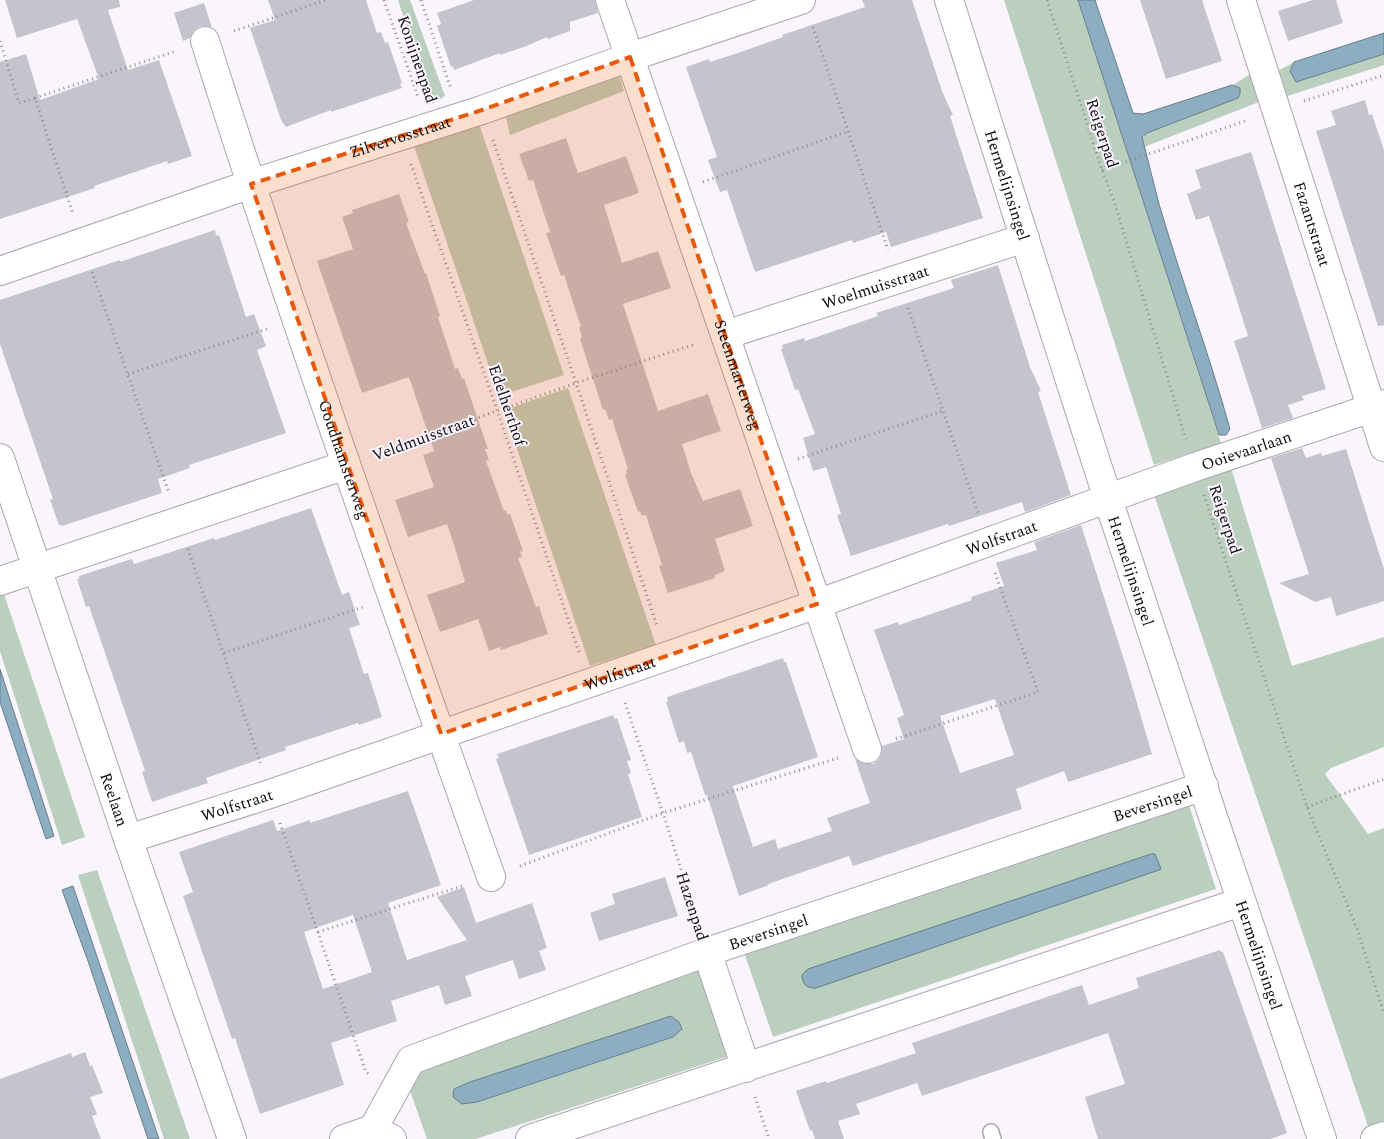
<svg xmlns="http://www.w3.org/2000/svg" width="1384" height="1139" font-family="Spectral,serif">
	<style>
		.green { fill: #bbcfbf; fill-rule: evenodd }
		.water { fill: #8daec0; stroke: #677d8b }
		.building { fill: #c4c4ce; fill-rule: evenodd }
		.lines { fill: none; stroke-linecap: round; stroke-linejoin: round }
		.lane-casing { stroke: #aba4ad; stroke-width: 18 }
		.street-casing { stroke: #aba4ad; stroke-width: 30 }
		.path { stroke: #8f8b91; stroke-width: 3; stroke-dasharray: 1 4; stroke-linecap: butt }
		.lane { stroke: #fff; stroke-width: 15 }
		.street { stroke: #fff; stroke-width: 28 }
		.marked { fill: #e8590c; fill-opacity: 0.2; stroke: #e8590c; stroke-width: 4; stroke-dasharray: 10 6; stroke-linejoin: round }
		.labels { text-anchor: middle; stroke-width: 4; stroke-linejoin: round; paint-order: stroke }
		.street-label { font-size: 16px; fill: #0d0b0e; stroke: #faf4fd }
	</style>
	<rect width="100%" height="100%" fill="#faf4fd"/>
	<path class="green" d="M398 0H410L445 96 432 104Z
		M1004 0H1078L1221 443 1154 465Z
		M1384 54V65L1284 97 1272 74 1294 62 1290 71 1296 82Z
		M1255 71 1264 100 1144 147 1142 137 1147 133 1240 88 1233 85Z
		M619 74 624 91 510 135 506 117Z
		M477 118 564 375 499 396 412 140Z
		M568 388 656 645 590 666 504 410Z
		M1231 468 1292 666 1384 637V747L1331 768 1325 774 1368 834 1384 828V1121L1368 1126 1154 495Z
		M2 588 85 837 62 845 0 651V589Z
		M1188 802 1216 889 773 1037 744 952Z
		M97 870 190 1139H164L78 875Z
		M699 969 729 1056 476 1139H427L407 1082 416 1063ZM671 1016 682 1028 673 1037 477 1102 462 1104 454 1089 470 1082Z"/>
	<path class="water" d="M1078 0H1095L1133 113 1143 114 1232 85 1240 88V94L1238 98 1147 133 1142 137C1148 159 1153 182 1159 204 1181 279 1209 353 1230 429L1226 435H1219Z
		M1384 33V54L1296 82 1290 71 1294 62Z
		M0 669 54 836 46 839 0 702Z
		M1151 854H1155L1161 869 1159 870 816 988C807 989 802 984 802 975L808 969Z
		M73 886 159 1139H148L88 961 62 890Z
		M671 1016 679 1022 682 1029 673 1037 477 1102 462 1104 453 1097 454 1089 470 1082Z"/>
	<path class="building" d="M5 0H119L120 7 108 10 128 70 159 60 192 156 168 164 167 161 94 186 95 188 0 219V62L26 54 40 100 99 79 77 19 17 38Z
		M268 0H366L377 33 381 32 385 43 388 42 402 83 400 84 402 88 331 112V110L286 127 281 120 250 28 275 20Z
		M474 0H595L598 13 570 22V31L548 39 547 37 524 47 500 55V53L454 70 453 66 451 67 437 26 441 24 437 13Z
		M862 0H912L942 91 953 115 950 116 983 218 891 247 886 232 853 243 852 240 755 272 727 190 720 192 708 160 717 157 686 67 709 59 710 62 735 54 783 37 782 35 865 7Z
		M1140 0H1202L1222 61 1166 79Z
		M1313 0H1336L1343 23 1288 41 1278 11Z
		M204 3 212 28 208 26H200L193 31 190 38 183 41 174 13Z
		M1365 100 1369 115 1372 114 1384 150V325L1378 326 1316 131 1336 125 1331 111Z
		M566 138 578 173 626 156 639 193 604 205 622 263 658 251 671 288 623 304 658 411 708 394 721 431 682 444 691 473 703 501 740 489 753 526 715 539 725 571 715 575V578L668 593 659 566 662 565 646 515 642 516 640 511 638 512 625 475 627 474 626 469H628L612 419 609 420 605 409 603 410 580 339 582 338 579 327H581L564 275 561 276 546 233 550 232 533 180 529 181 519 154Z
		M1251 152 1326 389 1302 396 1304 400 1288 405 1293 418 1262 428 1234 341 1248 336 1232 285 1209 216 1196 220 1187 194 1201 188 1195 170Z
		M399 194 409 222 406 223 425 274 426 273 440 316 438 317 455 369 458 368 462 379 464 378 488 449H485L489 460 486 461 504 511 506 510 507 514H510L523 551 520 552 522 557 518 558 536 607 539 606 548 634 501 650 500 647 489 651 478 619 440 632 427 595 465 582 455 548 447 524 408 537 395 500 434 487 423 455 434 451 409 377 362 393 317 261 353 249 342 217 353 213 352 210Z
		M215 230 216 236 219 235 246 317 254 314 266 346 257 350 286 433 189 465 190 468 158 479 162 493 62 526 61 525H59L50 500 53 499 0 344V300L120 260V262Z
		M998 265 1030 367 1041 391 1038 392 1071 495 1025 512 1022 502 949 526 948 524 851 556 837 515 841 514 826 467 813 471 803 438 815 434 798 389 795 390 781 349 783 348 782 345 804 338 805 341 878 316 876 313 954 288 951 280Z
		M1302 448 1306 458 1321 453 1322 456 1346 449 1384 569V601L1336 616 1331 597 1315 602 1279 583 1309 574 1271 458Z
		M311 508 342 595 349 592 360 625 349 628 364 674 368 673 382 717 359 725 358 723 285 747 286 750 206 778 208 783 152 802 142 772 145 771 136 744 89 606 86 607 77 579H79V576L132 559 134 564 214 538 215 540Z
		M1081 525 1126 666 1152 754 1068 782 1064 771 1016 789 1022 809 853 866 849 856 768 884 769 885 739 896 707 795H705L691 752 687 753 684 741 679 743 666 702 668 701 667 697 783 658 784 662H786L818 757 733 786 753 847 775 839 778 849 832 831 827 818 870 803 855 759 864 764H873L879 759 882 752V746L904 739 897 718 904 715 874 630 898 622 899 625 972 600 971 597 1004 586 996 563 1037 550 1034 542ZM995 699 1014 755 960 773 940 716Z
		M613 715 615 719 617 718 631 760 627 761 631 773 628 774 642 817 529 855 496 759 499 758 497 754Z
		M408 791 441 885 388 903 407 960 467 940 437 897 464 887 476 923 532 903 547 948 539 951 546 970 519 979 513 960 465 976 472 996 445 1005 439 985 391 1001 397 1021 331 1043 344 1085 260 1114 235 1038 232 1039 183 896 193 892 179 852 273 820 277 831 310 820V823ZM353 915 372 972 323 989 304 932Z
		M665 877 678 916 599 941 590 913 615 904 612 894Z
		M1220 950 1221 952H1223L1287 1133 1271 1139H1098L1085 1097 1125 1084 1108 1033 922 1096 917 1083 856 1104 860 1114 838 1121 844 1139H815L812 1130 810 1131 796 1091 826 1081 827 1083 916 1053 912 1043 1082 985 1089 1005 1139 988 1136 978Z
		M85 1052 90 1066 92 1065 103 1093 90 1097 97 1114 92 1116 101 1139H0V1079L71 1053 72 1057Z"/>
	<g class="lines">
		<defs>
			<path id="lane" d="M991 1132 993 1139"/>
			<g id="street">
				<path id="s1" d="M610 0 867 749"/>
				<path id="s2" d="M949 0C1002 166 1054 333 1108 499 1178 713 1249 926 1322 1139"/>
				<path id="s3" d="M1241 0 1384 447"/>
				<path id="s4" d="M205 41C294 322 393 599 491 877"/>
				<path id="s5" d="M0 271 251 184 482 110 630 57 801 0"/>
				<path id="s6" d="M725 335 1025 238"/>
				<path id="s7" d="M0 458 128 839 232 1139"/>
				<path d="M0 581 346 465"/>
				<path id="s8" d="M128 839 270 794 817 604 1195 467 1384 404"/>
				<path d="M707 952 746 1068"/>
				<path d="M344 1139 373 1129"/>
				<path id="s9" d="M392 1139 373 1129 411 1060 707 952 1204 786"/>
				<path d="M530 1139 1241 902"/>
				<path d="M1375 1139 1384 1136"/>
			</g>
		</defs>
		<use href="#lane" class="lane-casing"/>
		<use href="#street" class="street-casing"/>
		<path class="path" d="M384 0 418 97
			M421 0 451 89
			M1047 0 1102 170 1114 201 1186 439
			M813 27 888 250
			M234 31 326 0
			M0 41 19 103 35 98 73 214
			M35 98 176 51
			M1304 101 1384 75
			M493 140 576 383 657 626
			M411 164 497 410 580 655
			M1102 170 1248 120
			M703 182 849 131
			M92 272 169 493
			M908 308 978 513
			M128 374 267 329
			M375 454 576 383 696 344
			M798 459 942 411
			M1204 495 1307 807 1358 931 1384 1014
			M188 549 261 765
			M224 653 363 607
			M625 703 663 813 698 922
			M896 739 1038 692 995 573
			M1307 807 1384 779
			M280 823 366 1072 369 1074
			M520 866 663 813 838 758
			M318 932 462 886
			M755 1097 769 1139"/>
		<use href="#lane" class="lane"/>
		<use href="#street" class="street"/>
	</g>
	<path class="marked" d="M630 57 817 604 441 734 251 184 482 110Z"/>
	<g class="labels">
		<g class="street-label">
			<text transform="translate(418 59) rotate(71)" y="6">Konijnenpad</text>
			<text transform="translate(1103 133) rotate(72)" y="6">Reigerpad</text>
			<text dy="6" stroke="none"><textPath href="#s5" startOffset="422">Zilvervosstraat</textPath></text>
			<text dy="6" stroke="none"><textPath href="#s2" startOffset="194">Hermelijnsingel</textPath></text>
			<text dy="6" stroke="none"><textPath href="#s3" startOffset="235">Fazantstraat</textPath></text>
			<text dy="6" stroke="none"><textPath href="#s6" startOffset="158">Woelmuisstraat</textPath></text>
			<text dy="6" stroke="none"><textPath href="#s1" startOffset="396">Steenmarterweg</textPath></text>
			<text transform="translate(508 405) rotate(71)" y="6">Edelherthof</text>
			<text transform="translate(423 437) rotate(-20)" y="6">Veldmuisstraat</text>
			<text dy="6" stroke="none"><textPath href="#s8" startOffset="1184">Ooievaarlaan</textPath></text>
			<text dy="6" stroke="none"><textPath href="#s4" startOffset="441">Goudhamsterweg</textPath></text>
			<text transform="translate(1226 519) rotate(72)" y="6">Reigerpad</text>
			<text dy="6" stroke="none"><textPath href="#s8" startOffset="924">Wolfstraat</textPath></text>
			<text dy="6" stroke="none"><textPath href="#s2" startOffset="599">Hermelijnsingel</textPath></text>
			<text dy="6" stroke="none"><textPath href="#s8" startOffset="519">Wolfstraat</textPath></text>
			<text dy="6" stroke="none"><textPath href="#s7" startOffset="360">Reelaan</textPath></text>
			<text dy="6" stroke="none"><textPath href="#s9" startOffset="885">Beversingel</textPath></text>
			<text dy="6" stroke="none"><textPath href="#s8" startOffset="114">Wolfstraat</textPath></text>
			<text transform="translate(693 906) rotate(72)" y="6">Hazenpad</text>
			<text dy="6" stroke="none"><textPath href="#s9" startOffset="480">Beversingel</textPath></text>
			<text dy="6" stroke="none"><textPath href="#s2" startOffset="1004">Hermelijnsingel</textPath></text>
		</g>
	</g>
</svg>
